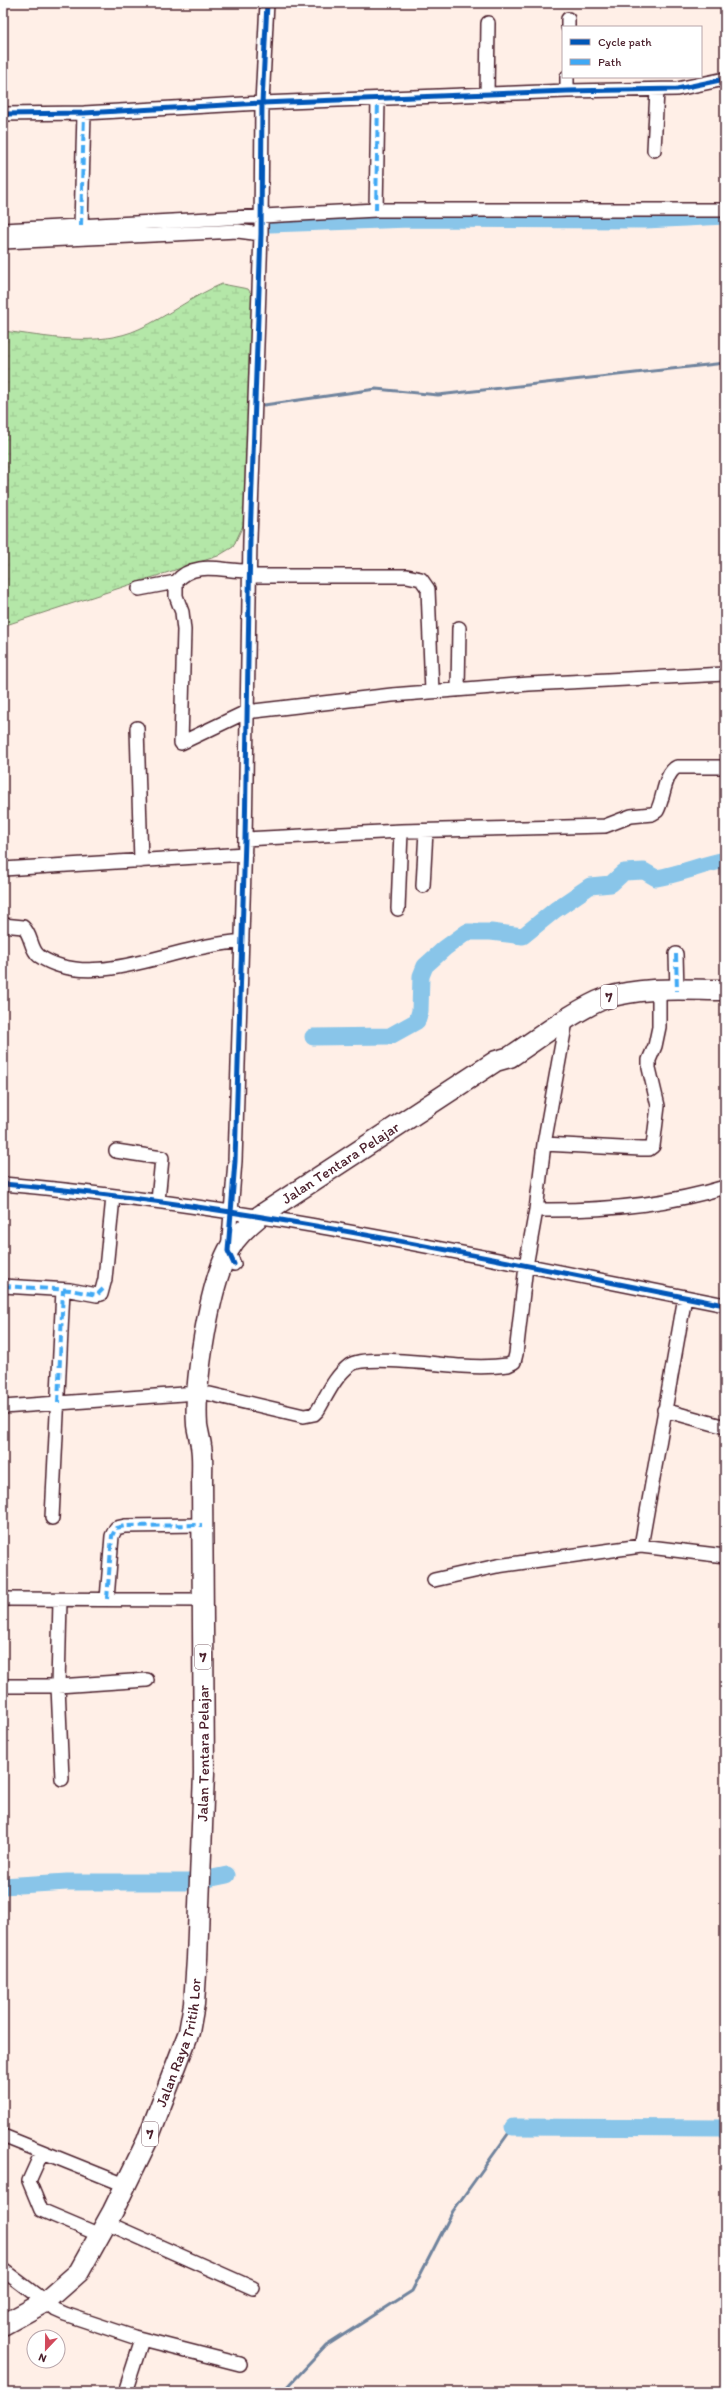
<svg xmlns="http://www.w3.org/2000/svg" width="728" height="2395" font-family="Itim,sans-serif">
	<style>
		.wetland { fill: url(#wetland-marsh); stroke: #7f836a }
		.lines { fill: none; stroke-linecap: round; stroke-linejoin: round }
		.stream { stroke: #70839d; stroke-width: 3 }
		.river { stroke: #89c5e9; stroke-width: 17 }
		.minor-casing { stroke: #4a1f2b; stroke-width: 16 }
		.highway-casing { stroke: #4a1f2b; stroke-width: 23 }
		.minor { stroke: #fff; stroke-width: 13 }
		.highway { stroke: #fff; stroke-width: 20 }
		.quiet { stroke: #3fa9f5; stroke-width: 4; stroke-dasharray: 8 4; stroke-linecap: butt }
		.cycleway-casing { stroke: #fff; stroke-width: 8 }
		.cycleway { stroke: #0057b8; stroke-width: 5 }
		.labels { text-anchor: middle; stroke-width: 3.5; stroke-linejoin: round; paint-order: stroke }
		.shield { fill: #fff; stroke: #80626b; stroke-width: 1 }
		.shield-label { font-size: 14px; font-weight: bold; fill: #4a1f2b }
		.street-label { font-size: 15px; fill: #4a1f2b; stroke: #fff }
	</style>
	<defs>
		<pattern id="wetland-marsh" width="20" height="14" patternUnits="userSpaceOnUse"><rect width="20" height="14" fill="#b4e7a8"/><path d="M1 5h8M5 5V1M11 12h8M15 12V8" fill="none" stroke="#9cc691"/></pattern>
	</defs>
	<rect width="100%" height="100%" fill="#ffefe7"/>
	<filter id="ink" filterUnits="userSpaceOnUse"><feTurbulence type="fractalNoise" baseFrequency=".025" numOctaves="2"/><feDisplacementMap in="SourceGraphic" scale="8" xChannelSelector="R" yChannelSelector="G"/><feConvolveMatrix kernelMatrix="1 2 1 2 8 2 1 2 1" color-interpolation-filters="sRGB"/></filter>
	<g filter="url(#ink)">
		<path class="wetland" d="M222 284 248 289 253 296 246 519 233 547 218 556 3 626V331C45 336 98 348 139 329 168 316 192 296 222 284Z"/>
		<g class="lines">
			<path class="stream" d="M264 405 376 389 438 395 725 363
				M283 2392 326 2346 412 2291 453 2211 513 2127"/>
			<path class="river" d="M159 228 410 219 646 220 725 216
				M313 1037 390 1036 417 1021 420 1011 421 976 425 966 445 948 467 932H491L523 936 555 910 590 886 611 884 624 872 644 871 656 878C680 874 700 865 725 860
				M3 1886 67 1882H193L227 1875
				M513 2127 725 2128"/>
			<defs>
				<path id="minor" d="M568 27V19
					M567 91V77
					M487 95 488 23
					M3 114 84 113 262 103 567 91 677 89 725 79
					M654 150 657 90
					M376 210 378 99
					M81 226 84 113
					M3 230 376 210H725
					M3 242 238 231 261 234
					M250 571C224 572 195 559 176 582V596L182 612 184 630 181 743 246 712 392 695 529 684 725 674
					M250 576H407L421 579 428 589 432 692
					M139 589 176 582
					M458 690 459 628
					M137 728 141 861
					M245 839 401 831 605 826 631 816 652 814 657 811C664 799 664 773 677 767H725
					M3 869 245 854
					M423 886 426 831
					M398 909 401 831
					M3 925 23 927C32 935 30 949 39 956 83 986 147 959 194 949 210 945 226 943 242 941
					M676 954 677 991
					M544 1144 641 1149H649L653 1146 658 1106 649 1068V1060L655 1046 659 1027V991
					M116 1151 162 1158 158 1201
					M3 1184C246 1205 486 1258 725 1305
					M536 1210 544 1144 566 1021
					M234 1264 228 1251 235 1161 245 839 250 539 261 234 262 103 267 3
					M3 1286 70 1290 97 1295 101 1294 105 1279 113 1197
					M210 1394 304 1416 314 1414 318 1410C327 1395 335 1376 350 1365 365 1354 440 1365 462 1366 477 1367 493 1367 508 1365L514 1362 516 1354 526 1266 536 1210C600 1211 663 1206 725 1187
					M3 1407 197 1393
					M664 1410 725 1427
					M52 1518 63 1290
					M641 1546 685 1297
					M434 1580 497 1566 641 1546 725 1556
					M3 1599 203 1600
					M107 1599 112 1536 116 1528 125 1526 202 1525
					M60 1600 58 1686 62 1779
					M3 1686H58L147 1680
					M3 2136 125 2185
					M42 2152 29 2181 41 2210 100 2235
					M107 2223 253 2288
					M3 2270 56 2310 65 2314 134 2337 240 2364
					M125 2392 142 2340"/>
				<g id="highway">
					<path id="s1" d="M3 2325 45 2302 79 2272 113 2211 147 2141 189 2032 194 2004 197 1959 204 1773 202 1479C202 1468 203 1457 201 1446 200 1439 198 1432 197 1425 194 1383 209 1288 228 1251 236 1236 248 1226 261 1215L496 1061 510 1057C536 1040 578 1008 606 998 643 986 687 990 725 990"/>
				</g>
			</defs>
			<use href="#minor" class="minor-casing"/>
			<use href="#highway" class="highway-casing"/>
			<use href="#minor" class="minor"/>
			<use href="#highway" class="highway"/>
			<path class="quiet" d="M376 210 378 99
				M81 226 84 113
				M676 954 677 991
				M3 1286 70 1290 97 1295 103 1289
				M58 1403 63 1290
				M107 1599 112 1536 116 1528 125 1526 202 1525"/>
			<defs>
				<path id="cycleway" d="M3 114 84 113 262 103 567 91 677 89 725 79
					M3 1184C246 1205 486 1258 725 1305
					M234 1264 228 1251 235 1161 245 839 250 539 261 234 262 103 267 3"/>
			</defs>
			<use href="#cycleway" class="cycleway-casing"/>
			<use href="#cycleway" class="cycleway"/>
		</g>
	</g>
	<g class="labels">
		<g class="shield">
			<rect x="601" y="985" width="16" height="24" rx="3"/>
			<rect x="195" y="1645" width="16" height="24" rx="3"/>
			<rect x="142" y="2122" width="16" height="24" rx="3"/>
		</g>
		<g class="shield-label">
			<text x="609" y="1002">7</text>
			<text x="203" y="1662">7</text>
			<text x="150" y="2139">7</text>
		</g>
		<g class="street-label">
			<text dy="5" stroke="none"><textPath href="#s1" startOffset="1288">Jalan Tentara Pelajar</textPath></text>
			<text dy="5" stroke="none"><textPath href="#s1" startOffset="637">Jalan Tentara Pelajar</textPath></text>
			<text dy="5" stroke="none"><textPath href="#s1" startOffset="345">Jalan Raya Tritih Lor</textPath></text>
		</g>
	</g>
	<rect width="728" height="2395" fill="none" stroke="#fff" stroke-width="16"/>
	<rect x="8" y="8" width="712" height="2379" fill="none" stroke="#4a1f2b" stroke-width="1.5" filter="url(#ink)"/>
	<rect x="562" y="26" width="140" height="52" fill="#ffffff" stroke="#b7a5aa"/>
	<rect x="570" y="39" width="20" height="6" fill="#0057b8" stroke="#b7a5aa"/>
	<text x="598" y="46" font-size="12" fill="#4a1f2b">Cycle path</text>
	<rect x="570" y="59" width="20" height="6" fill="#3fa9f5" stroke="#b7a5aa"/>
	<text x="598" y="66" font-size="12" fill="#4a1f2b">Path</text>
	<g transform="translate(46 2349) rotate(202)"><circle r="19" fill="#ffffff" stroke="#b7a5aa"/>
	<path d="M0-3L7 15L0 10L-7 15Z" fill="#d1495b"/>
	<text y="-6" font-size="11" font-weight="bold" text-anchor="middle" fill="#4a1f2b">N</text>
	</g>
</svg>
